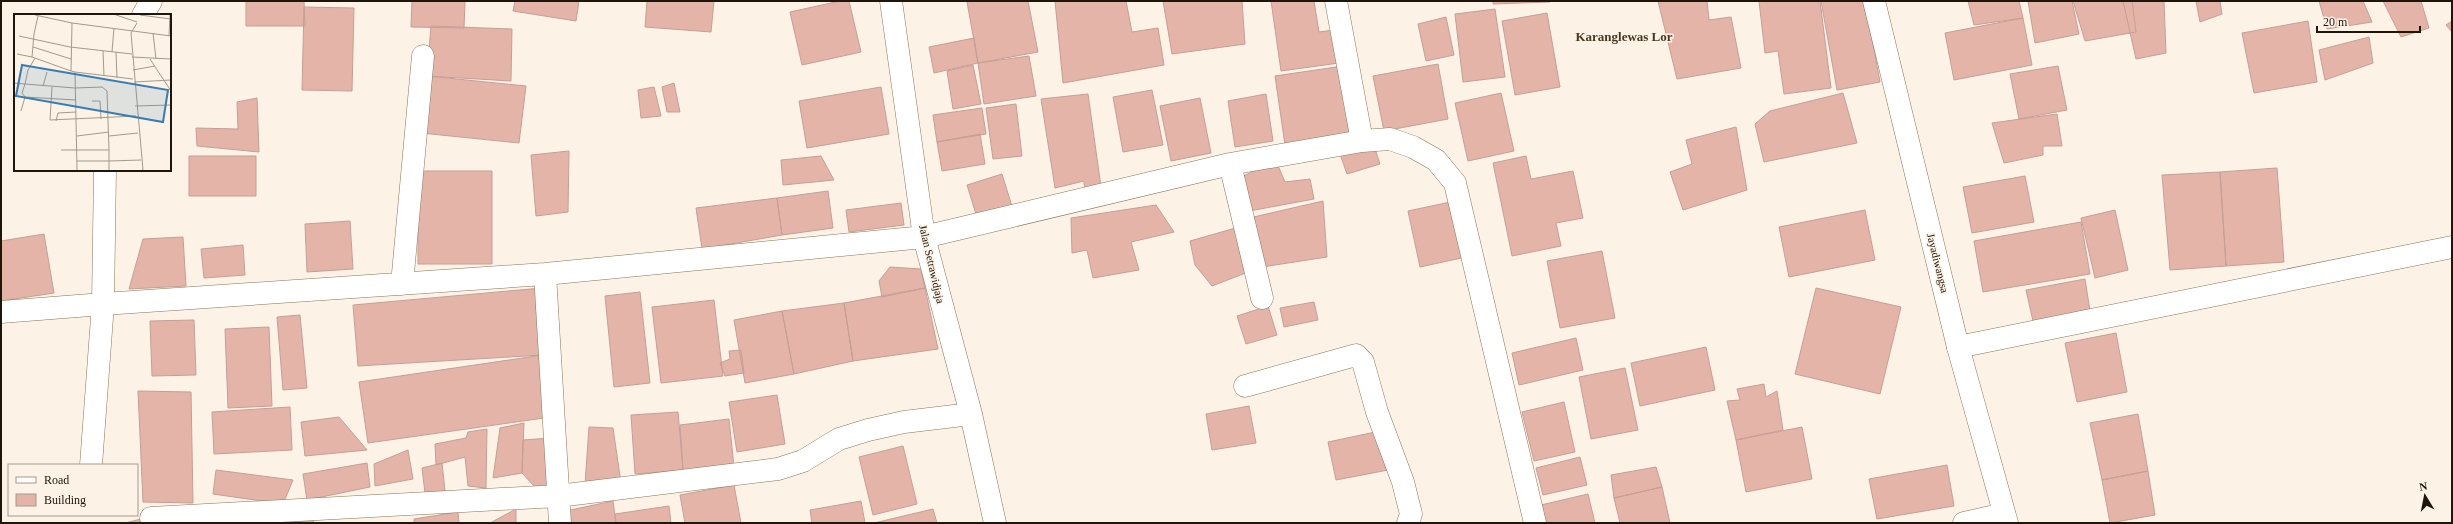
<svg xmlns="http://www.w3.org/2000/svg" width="2453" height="524" font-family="'Times New Roman',serif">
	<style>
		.building { fill: #e5b4a9; stroke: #c59f96 }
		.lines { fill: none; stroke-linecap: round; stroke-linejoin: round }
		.minor-casing { stroke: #897559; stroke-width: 23 }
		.tertiary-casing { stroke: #897559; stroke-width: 23 }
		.minor { stroke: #fff; stroke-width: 22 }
		.tertiary { stroke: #fff; stroke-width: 22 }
		.labels { text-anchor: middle; stroke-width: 3; stroke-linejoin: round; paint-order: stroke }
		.street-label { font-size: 11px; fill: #1e160b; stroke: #fcf2e6 }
		.quarter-label { font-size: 13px; font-weight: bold; fill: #4a381e; stroke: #fcf2e6 }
		.inset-road { fill: none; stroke: #a39a8e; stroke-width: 1 }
		.view { fill: #387db3; fill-opacity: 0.15; stroke: #387db3; stroke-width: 2 }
		.inset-edge { fill: none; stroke: #1e160b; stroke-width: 2 }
	</style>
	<rect width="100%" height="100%" fill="#fcf2e6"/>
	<path class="building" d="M246 1H304L305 26H246Z
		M412 1H465L464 28 411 27Z
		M515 1H579L576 21 513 11Z
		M647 1H714L711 32 645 27Z
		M840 1H849L861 52 802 65 790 12Z
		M972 1H1028L1038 52 978 63 967 2Z
		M1055 1H1126L1132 32 1158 28 1164 65 1063 83Z
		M1163 1H1242L1245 44 1172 54Z
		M1271 1H1314L1319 32 1334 30 1339 63 1281 71Z
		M1493 1H1550V2L1493 4Z
		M1658 1H1707L1709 20 1731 17 1741 68 1677 79Z
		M1759 1H1820L1831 88 1784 94 1778 51 1765 53Z
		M1821 1H1865L1880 82 1837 90Z
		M1968 1H2019L2023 18 1974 25Z
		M2028 1H2072L2079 34 2035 43Z
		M2073 1H2132L2136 32 2085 41Z
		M2123 1H2164L2166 53 2136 59Z
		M2196 1H2220L2222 14 2200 22Z
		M2319 1H2363L2372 22 2327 29Z
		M2383 1H2421L2429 28 2401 37Z
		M304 7 354 8 352 91 302 90Z
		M1495 9 1505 77 1463 82 1455 14Z
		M1547 13 1560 87 1515 95 1502 21Z
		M1446 17 1454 55 1426 61 1418 24Z
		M2023 18 2032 65 1954 80 1945 33Z
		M2308 21 2317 82 2254 93 2242 33Z
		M2452 21V32L2446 25Z
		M431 26 512 29 511 81 427 76Z
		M2369 37 2373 63 2325 80 2319 50Z
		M974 38 978 63 934 73 929 47Z
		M1029 56 1036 96 984 104 978 63Z
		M1438 64 1448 119 1384 131 1373 76Z
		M973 65 981 104 953 109 947 71Z
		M1343 66 1354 135 1285 145 1275 76Z
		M2058 66 2067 110 2019 119 2010 74Z
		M427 76 526 86 519 143 421 133Z
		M674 83 680 112H667L662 87Z
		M654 87 661 116 641 118 638 90Z
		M881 87 889 134 807 148 799 101Z
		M1152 90 1163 145 1123 152 1113 97Z
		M1501 93 1514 151 1468 161 1455 103Z
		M1843 93 1857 143 1764 162 1755 124 1770 111Z
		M1088 94 1102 194 1085 196 1084 181 1055 188 1041 99Z
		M1266 94 1273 141 1235 147 1228 101Z
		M257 98 259 152 197 146 196 128 238 129 237 102Z
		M1200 98 1211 153 1171 161 1160 106Z
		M1016 104 1022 156 993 159 986 108Z
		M982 108 986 134 937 142 933 115Z
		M2057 114 2062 146H2043V155L2004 163 1992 123Z
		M1736 127 1747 190 1683 210 1670 172 1692 164 1686 140Z
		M980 134 985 164 942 171 937 142Z
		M1372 140 1380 164 1347 174 1339 151Z
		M569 151 568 212 536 216 531 155Z
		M189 156H256V196H189Z
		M821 156 834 180 783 185 781 160Z
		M1526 156 1531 179 1573 171 1583 218 1556 223 1561 246 1512 256 1493 163Z
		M1276 161 1285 182 1310 179 1314 199 1244 212 1239 178Z
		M2277 168 2284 262 2226 266 2220 172Z
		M418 171H492V264H418Z
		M2220 172 2226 266 2170 270 2162 175Z
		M1002 174 1014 213 979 224 967 185Z
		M2025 176 2034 222 1972 233 1963 187Z
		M828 191 833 228 782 235 777 198Z
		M777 198 782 235 702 249 696 208Z
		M1323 201 1327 257 1262 267 1245 219Z
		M1455 201 1466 257 1420 267 1408 211Z
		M901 203 904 225 849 232 846 210Z
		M1156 205 1174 232 1131 242 1139 270 1093 278 1087 250 1072 253 1071 218Z
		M1865 210 1875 260 1789 277 1779 227Z
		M2115 210 2128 270 2095 278 2081 218Z
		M350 221 353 269 307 272 305 224Z
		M2081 222 2090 274 1983 292 1974 241Z
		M1239 227 1248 272 1212 286 1195 265 1190 241Z
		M44 234 54 293 1 301V241Z
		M183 237 186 286 129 289 143 239Z
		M243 245 245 275 204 278 201 249Z
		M1602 251 1615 318 1560 328 1547 261Z
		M890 267 921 269 925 288 882 297 879 281Z
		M2085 279 2090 311 2033 321 2026 290Z
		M542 288 543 355 358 366 353 305Z
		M925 288 938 349 853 361 844 303Z
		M1816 288 1901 307 1880 394 1795 374Z
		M640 292 650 383 614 387 605 296Z
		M714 300 723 376 661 383 652 307Z
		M1314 302 1318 320 1284 327 1280 308Z
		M844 303 853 361 794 374 782 311Z
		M1268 306 1277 335 1246 344 1237 316Z
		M782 311 794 374 745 383 734 320Z
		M300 315 307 388 283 390 277 317Z
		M194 320 196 375 152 376 150 321Z
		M269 327 272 406 228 408 225 329Z
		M2116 333 2127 392 2077 402 2065 343Z
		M1576 338 1583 370 1519 385 1512 353Z
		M1706 347 1715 390 1640 406 1631 363Z
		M741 350 744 373 725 376 720 363 730 359 729 351Z
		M543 355 551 417 368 443 359 382Z
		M1625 368 1638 430 1591 439 1579 377Z
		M1764 384 1766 397 1777 391 1783 430 1736 440 1727 401 1740 400 1737 389Z
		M138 391 191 392 193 503 143 502Z
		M777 395 785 444 737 452 729 402Z
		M1564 402 1575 452 1534 461 1522 412Z
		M1249 406 1256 443 1212 450 1206 414Z
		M290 407 292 450 214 454 212 412Z
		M678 412 683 470 635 474 631 415Z
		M2138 414 2148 471 2102 480 2090 423Z
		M339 417 367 450 305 456 301 422Z
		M729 419 734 467 683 470 680 425Z
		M524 423 522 473 493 478 500 428Z
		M589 427 613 428 621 483 585 484Z
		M1802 427 1812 479 1746 492 1736 440Z
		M487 429 486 488 468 486 465 457 436 465 435 444 466 438 468 432Z
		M1380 431 1388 470 1336 480 1328 442Z
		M550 438 551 478 546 486 535 487 522 473 523 440Z
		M903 446 917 504 873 515 859 457Z
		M408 450 413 479 375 486 374 464Z
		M1580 457 1587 485 1543 495 1536 468Z
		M367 463 370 487 307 500 303 474Z
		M442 463 445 491 425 493 422 468Z
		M1947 465 1954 506 1877 519 1869 479Z
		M1656 467 1662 487 1614 498 1611 475Z
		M216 470 293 480 283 504 213 494Z
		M2148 471 2155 515 2110 523 2102 480Z
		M734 485 741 523H685L680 495Z
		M1662 487 1670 523H1620L1614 498Z
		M1588 494 1595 523H1545L1541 505Z
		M613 501 616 523H563L561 512Z
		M861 501 865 523H812L810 510Z
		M669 506 671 523H616L615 514Z
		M516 509V523H490Z
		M933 509 937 523H874Z
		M458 512 459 523H414V519Z
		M141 519 140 523H125Z
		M314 519 313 523H247Z"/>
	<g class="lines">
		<defs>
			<path id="minor" d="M891 1 924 237 971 414 995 523
				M1336 1 1362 141
				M143 15 151 1
				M1230 164 1262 298
				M105 170 103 304 545 274 924 237 1230 164 1362 141 1390 139 1413 147 1436 160 1455 183 1535 523
				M545 274 560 523
				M402 284 423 56
				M1 312 103 304 91 465
				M1958 347 2452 247
				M1245 386 1356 355 1363 362 1377 412 1403 482 1411 514 1408 523
				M151 518 558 496 778 469 803 461 839 439 868 430 904 422 971 414
				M1964 523 2004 514"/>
			<path id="tertiary" d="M1874 1 1958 347 2007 523"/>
		</defs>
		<use href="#minor" class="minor-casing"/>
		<use href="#tertiary" class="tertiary-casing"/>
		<use href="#minor" class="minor"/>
		<use href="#tertiary" class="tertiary"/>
	</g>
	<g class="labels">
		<g class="street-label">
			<text transform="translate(1938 263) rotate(76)" y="4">Jayadiwangsa</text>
			<text transform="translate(932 264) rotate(77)" y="4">Jalan Setrawidjaja</text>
		</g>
		<g class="quarter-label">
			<text x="1624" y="41">Karanglewas Lor</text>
		</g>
	</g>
	<g transform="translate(14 14)">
		<rect width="157" height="157" fill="#fcf2e6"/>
		<path class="inset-road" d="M21 1 58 9 157 22M102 1 123 8M126 1 157 5M24 2 20 20 18 43 57 57M58 9 57 57 61 58 63 156M123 9 117 19 129 156M139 19 142 45M5 22 56 33 118 40M155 22 156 1M19 33 57 45M89 37 90 62M98 38 100 14M102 38 103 64M3 40 18 43M118 43 157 45M21 44 14 56 11 70 61 74 88 73 93 77 95 136H47M136 45 157 77M119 56 141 52M61 58 119 65M120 68 157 66M0 69 11 70 8 79 11 83 7 97M29 72 33 58M38 73 36 106 122 102M11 83 62 86M78 87H86L87 105M121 92 157 91M42 107 44 99 62 98M63 122 95 118M95 122 124 119M95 136V147L127 146M63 147H95V156"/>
		<path class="view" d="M8 51 154 76 149 108 2 82Z"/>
		<rect width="157" height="157" class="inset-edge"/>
	</g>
	<rect width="2453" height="524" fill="none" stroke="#1e160b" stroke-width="4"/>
	<rect x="8" y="464" width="130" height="52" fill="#fcf2e6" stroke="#a39a8e"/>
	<rect x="16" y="477" width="20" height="6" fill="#ffffff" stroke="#a39a8e"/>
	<text x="44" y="484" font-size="12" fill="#1e160b">Road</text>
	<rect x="16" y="494" width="20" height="12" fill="#e5b4a9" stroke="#a39a8e"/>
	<text x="44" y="504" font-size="12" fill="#1e160b">Building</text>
	<g transform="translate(2425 496) rotate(350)" stroke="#fcf2e6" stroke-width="3" paint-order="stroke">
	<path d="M0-3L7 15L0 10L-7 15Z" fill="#1e160b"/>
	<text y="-6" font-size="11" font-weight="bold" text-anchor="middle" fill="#1e160b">N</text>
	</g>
	<path d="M2317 26v6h103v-6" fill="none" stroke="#1e160b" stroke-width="2"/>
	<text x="2323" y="26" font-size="12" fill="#1e160b" stroke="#fcf2e6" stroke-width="3" paint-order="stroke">20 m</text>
</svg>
